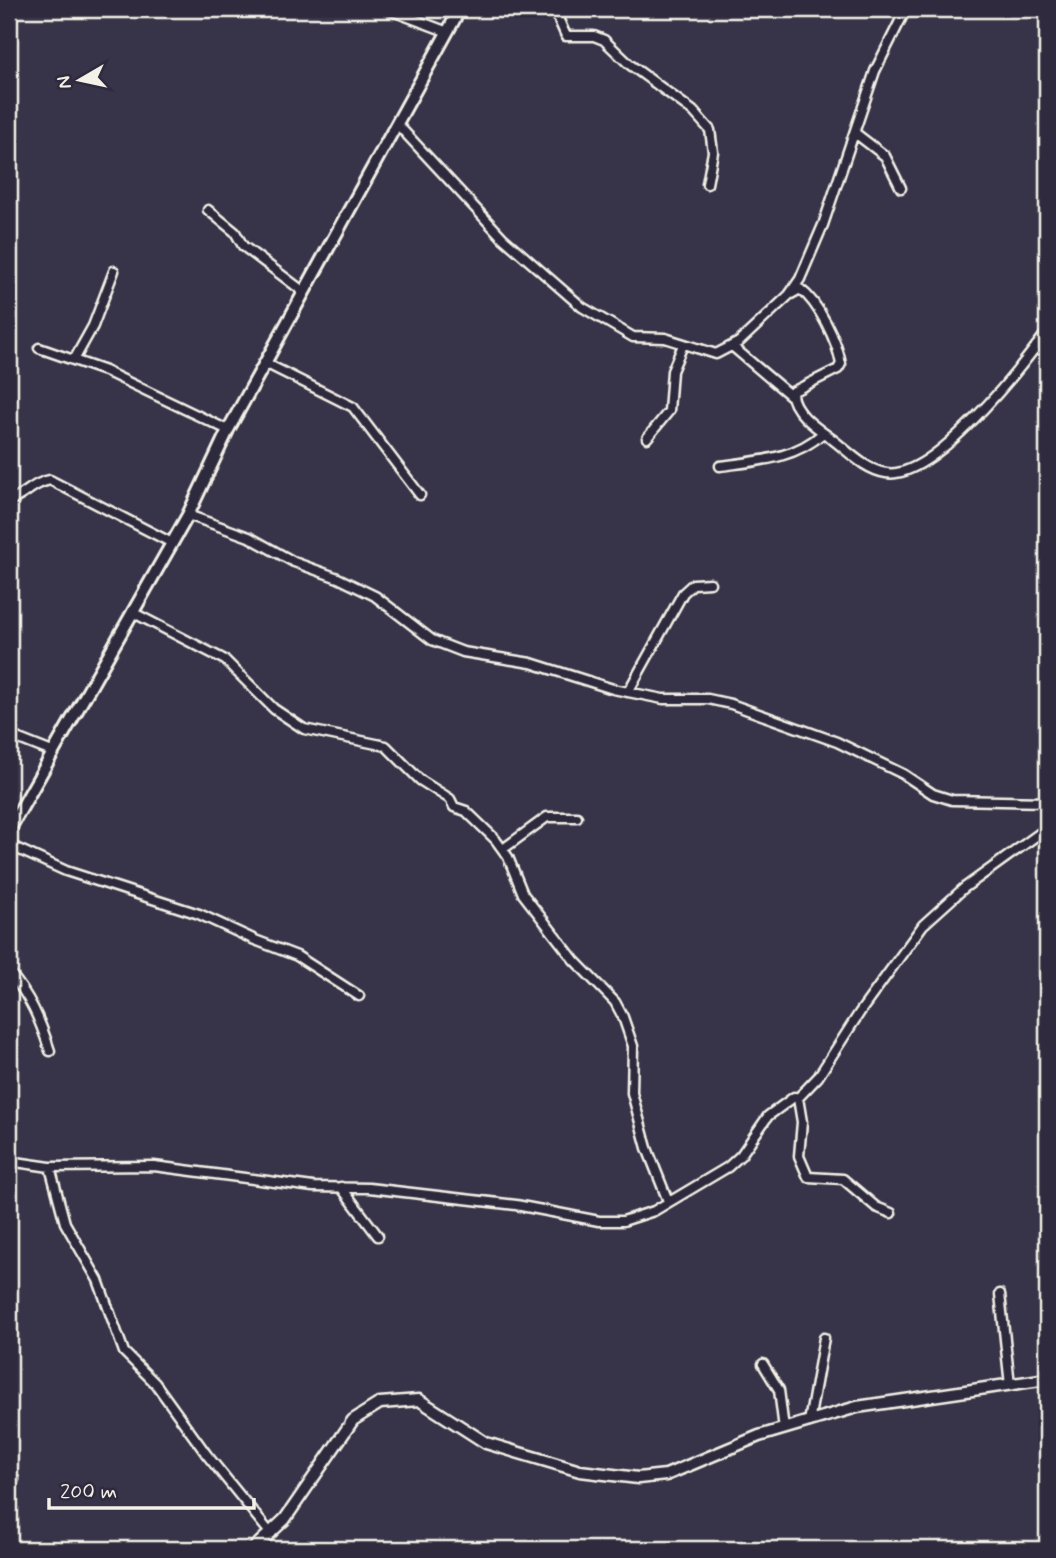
<svg xmlns="http://www.w3.org/2000/svg" width="1056" height="1558" font-family="Mynerve,sans-serif">
	<style>
		.lines { fill: none; stroke-linecap: round; stroke-linejoin: round }
		.minor-casing { stroke: #f4f1e8; stroke-width: 13 }
		.tertiary-casing { stroke: #f4f1e8; stroke-width: 15 }
		.secondary-casing { stroke: #f4f1e8; stroke-width: 16 }
		.minor { stroke: #2f2a3d; stroke-width: 8 }
		.tertiary { stroke: #2f2a3d; stroke-width: 10 }
		.secondary { stroke: #2f2a3d; stroke-width: 10 }
	</style>
	<rect width="100%" height="100%" fill="#373348"/>
	<filter id="ink" filterUnits="userSpaceOnUse"><feTurbulence type="fractalNoise" baseFrequency=".0143" numOctaves="2"/><feDisplacementMap in="SourceGraphic" scale="14" xChannelSelector="R" yChannelSelector="G"/><feConvolveMatrix kernelMatrix="1 2 1 2 8 2 1 2 1" color-interpolation-filters="sRGB"/></filter>
	<g filter="url(#ink)">
		<g class="lines">
			<defs>
				<path id="minor" d="M387 9 448 32
					M554 9 566 36H594L604 40 629 64 693 111 710 130 713 152 707 184
					M397 124 503 238 582 307 633 337 665 338 716 354 739 342 789 295 800 279 823 225 875 71 906 9
					M855 133 885 156 901 188
					M208 210 235 232 243 246 304 292
					M791 294 800 289C819 303 837 341 841 364L838 369 792 392C791 411 818 429 832 439 848 451 865 470 886 473 933 481 1021 367 1047 332
					M732 346 791 396
					M1036 346 1047 354
					M39 348 105 371 228 430
					M74 360 93 326 114 271
					M265 363 353 407 420 495
					M647 438 669 411 672 371 683 345 680 343
					M720 466C757 461 795 459 823 433
					M9 501C25 496 32 483 50 480L172 543
					M188 515 249 537 294 562 338 578 375 596 432 640 463 652 531 663 613 689 663 699H708L731 704 837 742 903 774 933 794 952 800 1047 802
					M132 612 225 660 274 709 304 729 386 746 420 780 450 799 454 807 466 811 495 839 508 857 523 894 574 960 615 1002 623 1017 633 1046 632 1093 647 1148 668 1201
					M628 692 683 593 693 584 710 583
					M9 735 52 752
					M9 845 66 871 199 914 255 940 297 956 359 996
					M503 849 547 817H577
					M9 972C30 996 40 1020 50 1051
					M798 1098 802 1122 799 1156 808 1177 843 1179 876 1207 891 1213
					M9 1161 50 1167 154 1166 313 1187 369 1188 516 1205 599 1221H623L654 1211 728 1167 741 1155 768 1116 794 1097 798 1098 818 1077 860 1012 923 925 964 888 1047 828
					M50 1167 65 1223 98 1280 124 1352 155 1383 207 1455 271 1534
					M341 1187 378 1236
					M1000 1294 1010 1385
					M763 1364 779 1390 784 1429
					M809 1422 824 1338
					M9 1481 14 1479"/>
				<path id="tertiary" d="M253 1549 285 1519 353 1420 380 1403 419 1400 486 1443 580 1471 638 1478 666 1475 759 1436 857 1407 1047 1379"/>
				<path id="secondary" d="M9 830 188 515 228 430 460 9"/>
			</defs>
			<use href="#minor" class="minor-casing"/>
			<use href="#tertiary" class="tertiary-casing"/>
			<use href="#secondary" class="secondary-casing"/>
			<use href="#minor" class="minor"/>
			<use href="#tertiary" class="tertiary"/>
			<use href="#secondary" class="secondary"/>
		</g>
	</g>
	<rect width="1056" height="1558" fill="none" stroke="#2f2a3d" stroke-width="35"/>
	<rect x="18" y="18" width="1021" height="1523" fill="none" stroke="#f4f1e8" stroke-width="2.5" filter="url(#ink)"/>
	<g transform="translate(80 80) rotate(261)" stroke="#2f2a3d" stroke-width="5" paint-order="stroke">
	<path d="M0-5L12 26L0 18L-12 26Z" fill="#f4f1e8"/>
	<text y="-10" font-size="19" font-weight="bold" text-anchor="middle" fill="#f4f1e8">N</text>
	</g>
	<path d="M49 1498v10h205v-10" fill="none" stroke="#f4f1e8" stroke-width="3.5"/>
	<text x="60" y="1498" font-size="21" fill="#f4f1e8" stroke="#2f2a3d" stroke-width="5" paint-order="stroke">200 m</text>
</svg>
